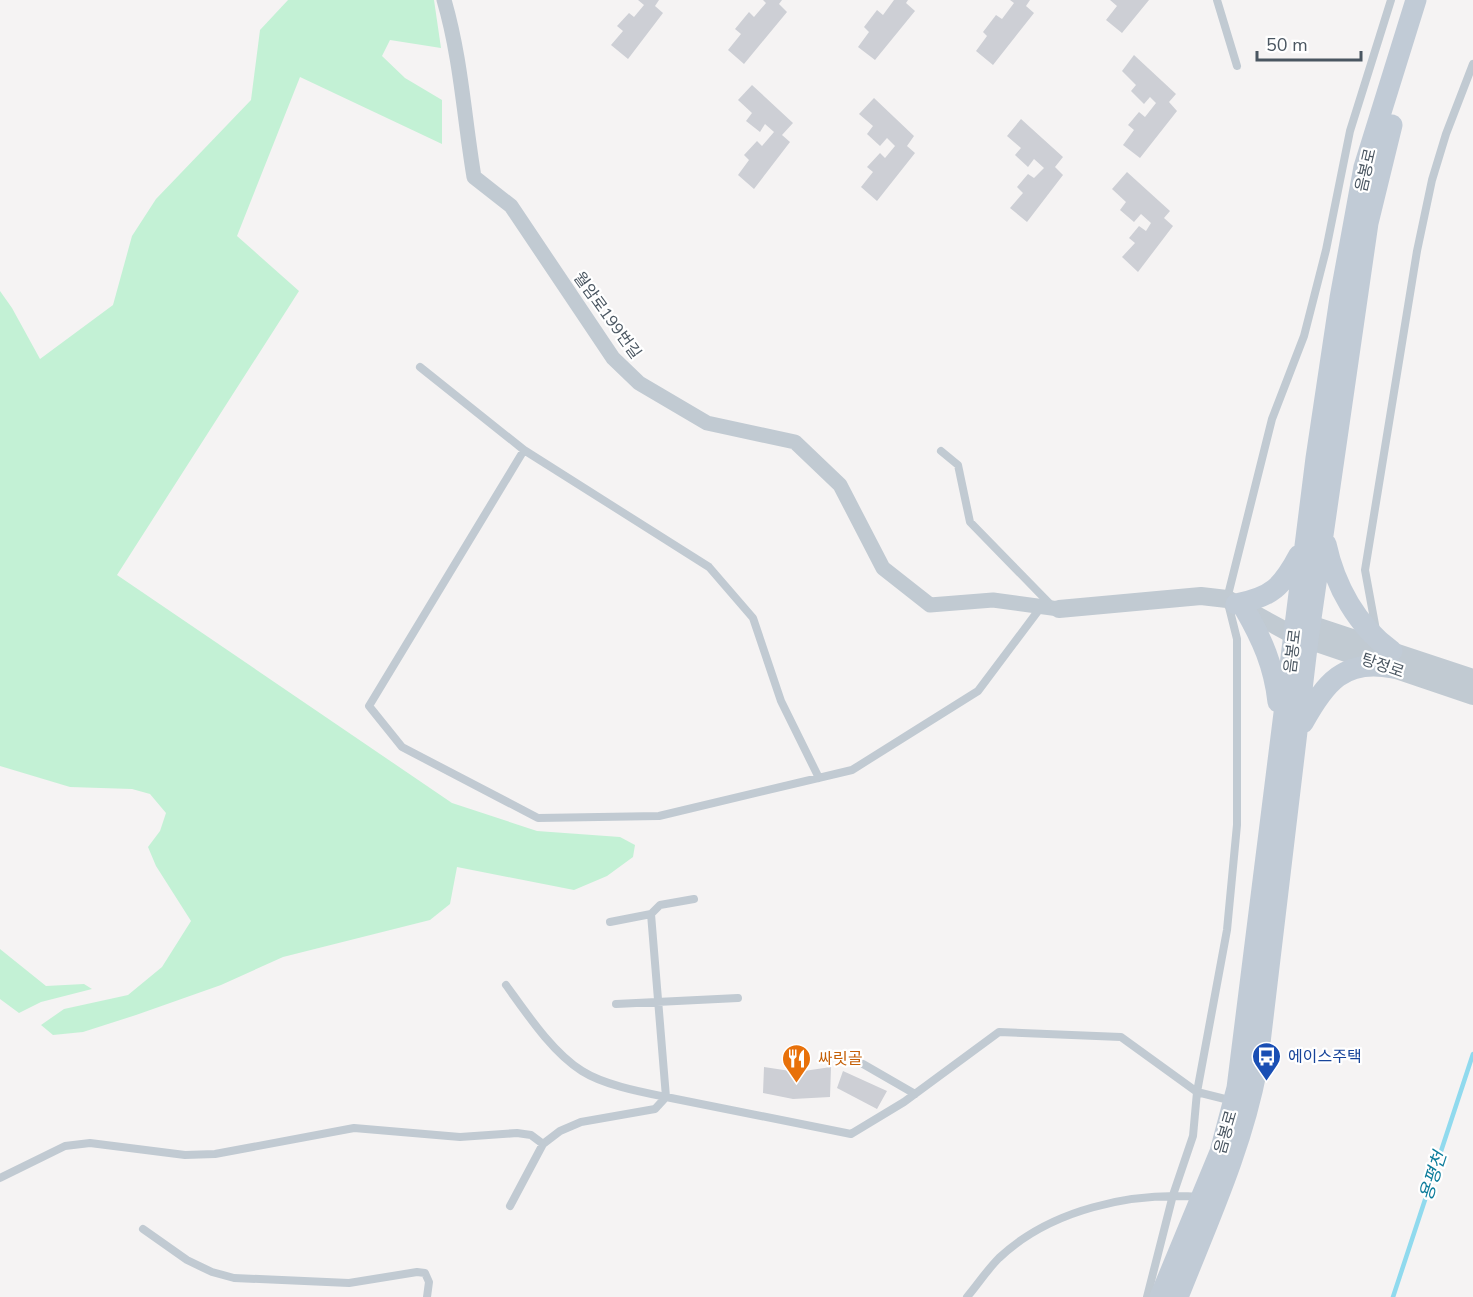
<svg xmlns="http://www.w3.org/2000/svg" width="1473" height="1297" font-family="'Nunito Sans','Noto Sans KR',sans-serif">
	<style>
		.green { fill: #c3f1d5 }
		.lines { fill: none; stroke-linecap: round; stroke-linejoin: round }
		.stream { stroke: #90daee; stroke-width: 4.5 }
		.building { fill: #cdcfd5 }
		.service { stroke: #c1cad2; stroke-width: 8 }
		.minor { stroke: #c1cad2; stroke-width: 15 }
		.tertiary { stroke: #c1cad2; stroke-width: 18 }
		.secondary { stroke: #c1cbd6; stroke-width: 21 }
		.labels { text-anchor: middle; stroke-width: 4.5; stroke-linejoin: round; paint-order: stroke }
		.street-label { font-size: 16px; fill: #4a5661; stroke: #fff }
		.transit-label { font-size: 16px; fill: #164399; stroke: #fff; text-anchor: start }
		.food-label { font-size: 16px; fill: #c56008; stroke: #fff; text-anchor: start }
		.water-label { font-size: 18px; font-style: italic; fill: #0c7c9b; stroke: #fff }
	</style>
	<rect width="100%" height="100%" fill="#f5f3f3"/>
	<path class="green" d="M288 0H434L441 48 390 40 382 56 405 78 442 100V144L300 77 237 236 299 291 117 575 452 803 537 831 620 837 635 845 633 857 607 876 574 890 457 867 450 904 430 920 283 957 221 985 136 1015 83 1032 53 1035 41 1025 64 1009 128 995 162 967 191 921 156 866 148 847 160 831 166 813 150 794 132 789 70 787 0 766V291L12 308 40 359 113 305 132 236 156 199 251 100 260 30Z
		M0 949 46 986 84 984 92 989 41 1002 19 1013 0 999Z"/>
	<g class="lines">
		<path class="stream" d="M1393 1297 1473 1054"/>
	</g>
	<path class="building" d="M638 0H659L655 6 663 13 628 59 611 45 623 31 617 26 629 13 634 17 644 5Z
		M763 0H782L779 4 787 12 744 64 728 50 741 34 735 29 749 12 754 17 766 3Z
		M894 0H908L906 3 915 11 875 60 858 47 869 32 864 27 877 10 883 15Z
		M1010 0H1030L1026 6 1034 13 993 65 976 51 987 36 983 32 996 15 1002 19 1014 3Z
		M1110 0H1149L1122 33 1106 20 1117 6Z
		M1134 55 1176 94 1169 102 1177 111 1140 158 1123 145 1134 130 1128 125 1139 112 1145 117 1156 103 1150 97 1144 104 1131 91 1136 85 1122 71Z
		M752 85 793 123 782 135 790 142 754 189 738 175 749 160 744 155 757 141 762 146 774 132 765 124 760 132 746 121 752 113 738 100Z
		M874 98 914 136 907 146 915 153 877 201 861 187 873 172 867 167 880 153 885 158 895 146 887 138 880 146 867 134 873 126 859 114Z
		M1021 119 1063 157 1055 167 1063 175 1027 222 1010 208 1023 193 1017 187 1028 174 1034 178 1044 168 1034 159 1028 167 1015 155 1021 148 1007 136Z
		M1127 172 1170 211 1164 218 1173 226 1138 272 1122 257 1135 243 1129 238 1139 226 1146 231 1151 223 1141 214 1134 222 1120 210 1126 202 1112 189Z
		M764 1067 797 1072 831 1067 830 1097 793 1099 763 1093Z
		M843 1071 887 1091 877 1109 837 1088Z"/>
	<g class="lines">
		<path class="service" d="M1217 0 1237 66
			M420 367 524 450
			M941 451 958 465 970 522 1051 605
			M1376 630 1365 570 1417 251 1432 180 1446 134 1473 64
			M819 778 781 701 753 618 709 567 524 450 369 706 402 747 538 818 659 816 852 770 978 691 1041 607
			M694 899 660 905 651 914 666 1097 851 1134 904 1102 999 1032 1121 1037 1197 1092 1233 1101
			M610 922 651 914
			M506 985C527 1014 552 1052 582 1071 604 1085 641 1092 666 1097L655 1109 581 1122 560 1131 543 1144 510 1206
			M616 1004 738 998
			M863 1064 915 1094
			M0 1178 65 1146 90 1143 185 1155 215 1154 354 1128 460 1137 517 1133 531 1135 543 1144
			M143 1229 187 1260 212 1272 234 1278 349 1283 417 1272 425 1273 429 1282 427 1297
			M967 1297C978 1284 987 1270 999 1258 1051 1209 1131 1192 1200 1197
			M1147 1297 1173 1195 1193 1136 1197 1092 1227 930 1237 825V639L1227 599 1272 419 1304 336 1326 250 1350 131 1391 0"/>
		<path class="minor" d="M444 0C461 58 464 117 474 177L511 206 613 358 639 383 707 423 795 442 840 485 883 568 930 605 993 600 1059 609"/>
		<path class="tertiary" d="M1059 609 1201 596 1227 599 1293 635 1473 696
			M1298 620 1473 678"/>
		<path class="secondary" d="M1326 544C1335 586 1357 626 1392 651
			M1236 604C1272 597 1282 587 1299 555
			M1244 608C1262 639 1274 666 1278 702
			M1303 723C1325 683 1344 658 1393 668
			M1160 1297 1220 1152 1237 1088 1316 458 1340 298 1364 167 1416 0
			M1178 1297C1208 1221 1242 1148 1257 1068L1308 639 1368 223 1392 125"/>
	</g>
	<defs>
		<symbol id="bus-pin" viewBox="-11 -11 22 30"><path d="M0 17L-7.5 6A9.5 9.5 0 1 1 7.5 6Z" fill="#1a4fb4" stroke="#fff"/><path d="M-5-6H5V4H4V6H2V4H-2V6H-4V4H-5ZM-3.5-4V0h7V-4ZM-3.5 1.2v1.5H-2V1.2ZM2 1.2v1.5H3.5V1.2Z" fill="#fff"/></symbol>
		<symbol id="restaurant-pin" viewBox="-11 -11 22 30"><path d="M0 17L-7.5 6A9.5 9.5 0 1 1 7.5 6Z" fill="#e8710a" stroke="#fff"/><path d="M-5-6h1v4h1v-4h1v4h1v-4h1v5L-1.5 .5V6h-2V.5L-5-1ZM5-6V6H3V1.5H1.5Q1.5-4 5-6Z" fill="#fff"/></symbol>
	</defs>
	<g fill-rule="evenodd">
		<use href="#bus-pin" x="1250" y="1040" width="33" height="45"/>
		<use href="#restaurant-pin" x="780" y="1042" width="33" height="45"/>
	</g>
	<g class="labels">
		<g class="street-label">
			<text transform="translate(1365 170) rotate(-77)" y="6">음봉로</text>
			<text transform="translate(608 315) rotate(54)" y="6">월암로199번길</text>
			<text transform="translate(1292 651) rotate(-83)" y="6">음봉로</text>
			<text transform="translate(1383 665) rotate(19)" y="6">탕정로</text>
			<text transform="translate(1225 1132) rotate(-74)" y="6">음봉로</text>
		</g>
		<g class="transit-label">
			<text x="1288" y="1062">에이스주택</text>
		</g>
		<g class="food-label">
			<text x="818" y="1064">싸릿골</text>
		</g>
		<g class="water-label">
			<text transform="translate(1433 1176) rotate(-72)" y="6">용평천</text>
		</g>
	</g>
	<path d="M1257 51v9h104v-9" fill="none" stroke="#4a5661" stroke-width="3"/>
	<text x="1266" y="51" font-size="18" fill="#4a5661" stroke="#ffffff" stroke-width="4.5" paint-order="stroke">50 m</text>
</svg>
